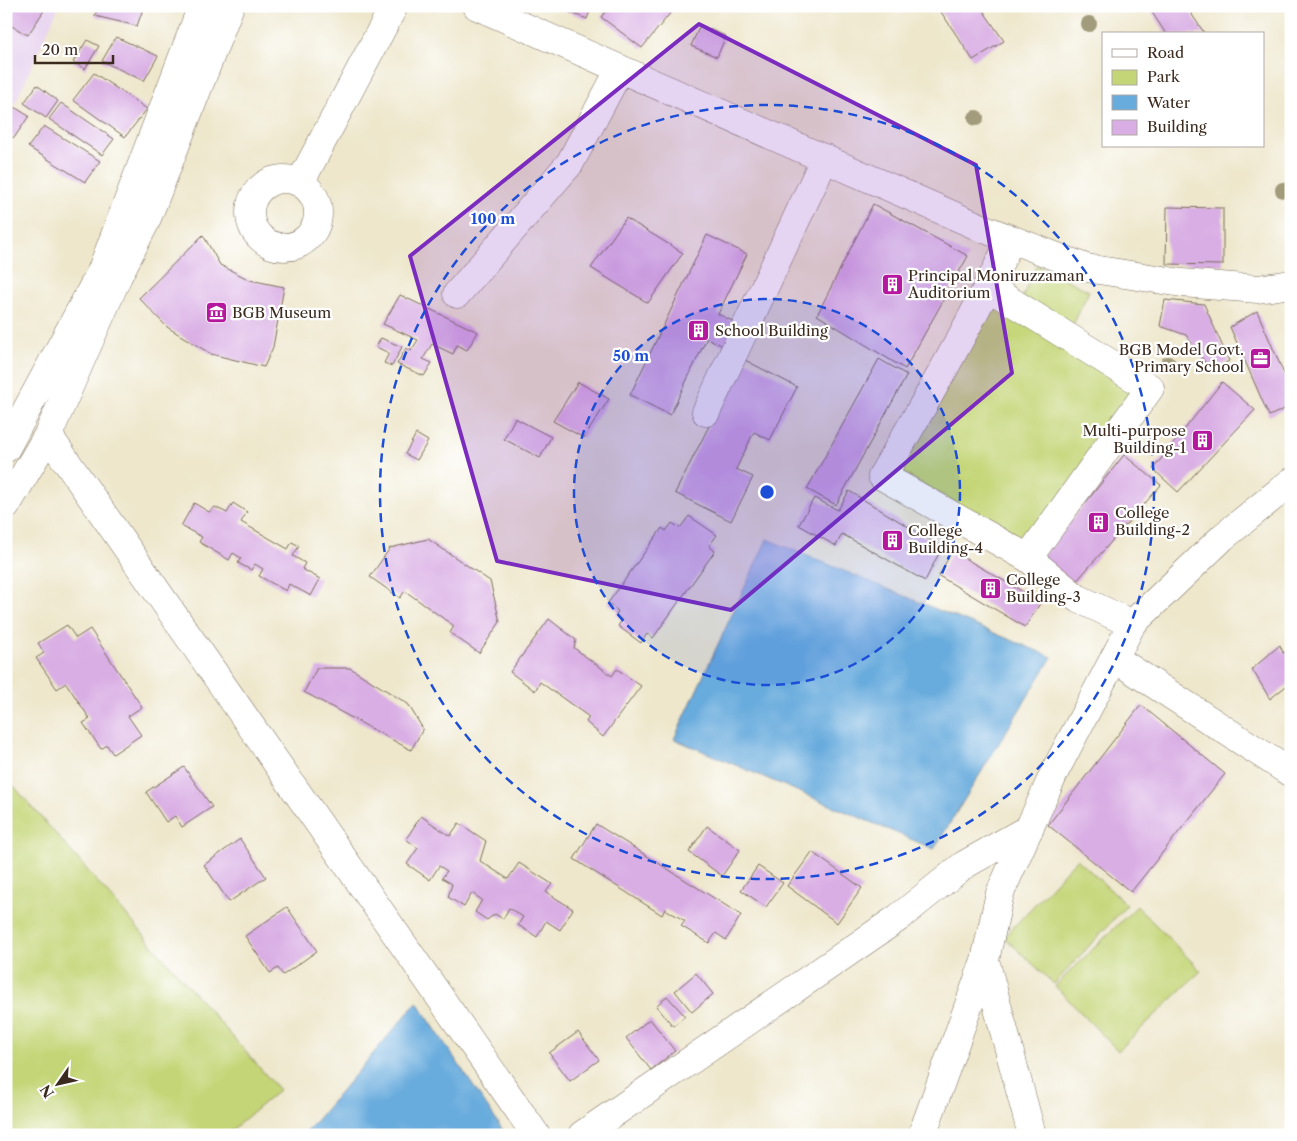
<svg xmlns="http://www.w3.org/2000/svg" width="1297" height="1141" font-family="'Libre Caslon Text',serif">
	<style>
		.built { fill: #e7d2ef }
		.green { fill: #c4d577; stroke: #80804a }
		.water { fill: #68abdd; stroke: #526a7e }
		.building { fill: #d9aee4 }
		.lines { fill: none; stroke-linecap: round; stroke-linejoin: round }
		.minor-casing { stroke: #7a6c5b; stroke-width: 29 }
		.minor { stroke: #fff; stroke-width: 28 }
		.tree { fill: #a29b7b }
		.marked { fill: #7b2cbf; fill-opacity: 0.2; stroke: #7b2cbf; stroke-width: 4; stroke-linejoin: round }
		.ring { fill: none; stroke: #1d4ed8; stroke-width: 2.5; stroke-dasharray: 9 6 }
		.labels { text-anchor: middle; stroke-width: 4.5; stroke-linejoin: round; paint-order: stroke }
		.poi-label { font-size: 15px; fill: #3b2a1e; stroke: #fff; text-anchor: start }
		.centre { fill: #1d4ed8; stroke: #fff; stroke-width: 2.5 }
		.ring-label { font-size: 15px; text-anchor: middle; font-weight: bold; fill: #1d4ed8; stroke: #fff; stroke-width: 4.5; stroke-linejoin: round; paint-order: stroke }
	</style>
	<rect width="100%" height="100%" fill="#fff"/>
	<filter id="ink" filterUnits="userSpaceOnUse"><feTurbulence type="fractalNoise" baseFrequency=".02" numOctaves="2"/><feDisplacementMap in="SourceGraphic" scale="10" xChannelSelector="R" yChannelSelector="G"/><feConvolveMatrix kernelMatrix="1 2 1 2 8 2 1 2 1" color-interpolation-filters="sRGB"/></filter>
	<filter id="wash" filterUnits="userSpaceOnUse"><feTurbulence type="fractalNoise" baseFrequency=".0096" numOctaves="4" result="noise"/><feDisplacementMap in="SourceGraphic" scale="20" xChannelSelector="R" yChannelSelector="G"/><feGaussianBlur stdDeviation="1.12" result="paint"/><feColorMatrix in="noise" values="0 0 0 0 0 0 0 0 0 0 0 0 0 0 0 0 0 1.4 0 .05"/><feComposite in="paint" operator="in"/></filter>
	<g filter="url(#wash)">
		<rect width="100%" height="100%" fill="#eee7cc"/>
		<path class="built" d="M6 6H59L6 123Z"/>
		<path class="green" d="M1037 265 1089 291 1073 325 1022 298Z
			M993 297 1138 391 1030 545 896 469Z
			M6 777 279 1090 226 1135H6Z
			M1077 859 1127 905 1054 984 1004 937Z
			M1137 906 1201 971 1118 1051 1055 986Z"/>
		<path class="water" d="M767 539 1052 657 934 849 674 739Z
			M417 1002 506 1135H304Z"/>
		<g id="blocks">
			<path class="building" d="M6 6H40L45 9 28 35 6 23Z
				M98 6H144L137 26 95 16Z
				M562 6H592L587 19 561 9Z
				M610 6H676L642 48 601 17Z
				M937 6H980L1004 41 973 60Z
				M1148 6H1186L1205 34H1166Z
				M700 25 726 36 717 57 691 46Z
				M116 37 158 56 144 81 102 61Z
				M87 40 99 46 85 69 73 62Z
				M94 73 147 109 125 137 73 100Z
				M37 85 58 101 46 118 24 103Z
				M6 102 29 116 14 138 6 133Z
				M61 103 114 139 102 155 49 119Z
				M44 126 100 161 85 182 28 147Z
				M873 204 968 256 905 369 817 315Z
				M1167 207 1223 208V265L1166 264Z
				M626 218 683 253 648 303 591 268Z
				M203 235 220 265 250 280 284 287 273 347 264 367 211 354 167 327 139 298Z
				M707 235 747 254 718 314 741 325 729 349 707 338 670 415 630 395Z
				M400 295 478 332 467 350 457 345 453 354 432 344 423 359 432 363 424 376 397 364 406 348 411 351 418 340 383 324Z
				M1165 300 1204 304 1229 361 1211 371 1186 335 1160 326Z
				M1257 311 1291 390V406L1269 416 1230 327Z
				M381 338 402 347 392 366 384 363 389 353 376 347Z
				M743 359 797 387 770 440 754 432 736 469 753 477 731 521 675 493Z
				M879 359 907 375 836 505 807 489Z
				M578 382 609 399 584 438 553 421Z
				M1222 382 1255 410 1178 492 1153 469Z
				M515 418 551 437 540 458 504 439Z
				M416 434 428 441 417 460 405 454Z
				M1124 455 1161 485 1074 584 1040 559Z
				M849 491 942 547 925 581 842 534 836 546 799 525 814 498 838 510Z
				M194 503 209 512 215 507 227 513 233 503 247 512 241 522 288 549 292 542 299 546 293 556 305 563 302 569 320 579 311 596 289 584 286 591 259 576 263 569 255 564 251 570 238 563 241 558 233 553 229 560 199 542 202 537 181 526Z
				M689 516 717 535 709 546 715 551 653 638 647 634 641 643 618 626 622 620 616 615 618 611 608 603 662 528 666 531 672 523 680 528Z
				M428 539 490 581 500 622 479 653 450 633 454 626 405 591 400 598 370 577 390 548Z
				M952 551 1041 602 1025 627 939 576Z
				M549 619 576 640 574 648 612 676 617 669 641 686 603 737 586 722 589 717 540 682 535 691 510 672Z
				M67 625 76 638 90 629 142 707 128 716 141 735 113 754 107 745 101 749 83 723 90 719 66 683 57 689 36 658 44 653 38 643Z
				M1280 645 1283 653 1291 649V682L1270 699 1252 669Z
				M317 668H350L408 704 423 729 411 750 304 692Z
				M1141 705 1225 774 1131 892 1048 825Z
				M184 767 212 807 182 827 175 816 166 822 146 792Z
				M421 816 450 836 459 823 486 841 480 861 508 879 519 863 552 884 546 892 573 909 560 930 546 921 537 937 518 925 523 917 509 908 503 919 495 914 487 920 475 912 482 900 472 893 464 907 448 897 452 884 442 878 447 871 439 866 430 880 407 864 418 848 406 839Z
				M596 824 741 915 726 940 716 933 709 943 681 926 685 921 665 909 662 915 574 859Z
				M707 826 740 850 722 876 689 852Z
				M240 839 266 877 229 902 204 865Z
				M812 852 862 888 837 923 787 886Z
				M758 866 783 883 766 907 741 890Z
				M287 907 317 951 283 975 278 968 270 973 245 936Z
				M696 973 713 994 692 1012 675 991Z
				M667 996 685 1016 673 1026 656 1006Z
				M650 1019 675 1051 651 1070 626 1038Z
				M578 1032 599 1060 570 1081 549 1053Z"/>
		</g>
	</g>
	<g filter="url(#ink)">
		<use href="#blocks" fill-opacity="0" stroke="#7a6c5b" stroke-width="1"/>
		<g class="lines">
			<defs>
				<path id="minor" d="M477 6 982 228 1086 268 1182 283 1258 289 1291 284
					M250 213a34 34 0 1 1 68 0a34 34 0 1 1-68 0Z
					M300 183 394 6
					M1011 239C973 320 928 398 882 476L1028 558 1077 598 1132 624
					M988 287 1150 388 1028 558
					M457 294 570 163 620 69
					M706 412 825 158
					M48 435 536 1135
					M6 448 101 272 202 6
					M6 506 48 435 118 276 146 221 230 6
					M1114 658 1291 773
					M985 960 1032 1135
					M582 1135 898 918 964 865 1030 828
					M922 1135 985 960 1000 893 1056 769 1132 624 1223 537 1291 482"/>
			</defs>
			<use href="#minor" class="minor-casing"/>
			<use href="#minor" class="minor"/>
		</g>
		<g class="tree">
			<circle cx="1089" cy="24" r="8"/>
			<circle cx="976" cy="118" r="8"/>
			<circle cx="1283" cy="190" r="8"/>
			<circle cx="1168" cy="364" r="8"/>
		</g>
	</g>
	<path class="marked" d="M699 24 976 165 1012 373 731 610 497 561 410 256Z"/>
	<circle cx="767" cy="492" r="193" fill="#1d4ed8" fill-opacity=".12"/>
	<g class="ring">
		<circle cx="767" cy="492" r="193"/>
		<circle cx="767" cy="492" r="387"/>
	</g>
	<defs>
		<symbol id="building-square" viewBox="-11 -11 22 22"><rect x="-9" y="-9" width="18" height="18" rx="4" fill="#b5179e" stroke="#fff"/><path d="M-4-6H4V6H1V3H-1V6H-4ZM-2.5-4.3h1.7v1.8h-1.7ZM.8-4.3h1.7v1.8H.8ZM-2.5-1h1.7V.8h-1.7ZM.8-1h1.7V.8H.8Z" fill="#fff"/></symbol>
		<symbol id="museum-square" viewBox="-11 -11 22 22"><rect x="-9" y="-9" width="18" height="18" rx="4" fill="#b5179e" stroke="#fff"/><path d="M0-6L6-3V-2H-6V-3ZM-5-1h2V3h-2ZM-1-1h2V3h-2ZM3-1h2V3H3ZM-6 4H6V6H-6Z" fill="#fff"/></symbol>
		<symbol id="office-square" viewBox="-11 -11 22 22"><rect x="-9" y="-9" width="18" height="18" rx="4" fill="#b5179e" stroke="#fff"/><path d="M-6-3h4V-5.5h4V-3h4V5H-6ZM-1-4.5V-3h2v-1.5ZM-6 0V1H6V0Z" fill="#fff"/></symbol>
	</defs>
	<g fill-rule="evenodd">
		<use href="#building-square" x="880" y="272" width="25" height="25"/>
		<use href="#museum-square" x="204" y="300" width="25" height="25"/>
		<use href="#building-square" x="686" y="318" width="25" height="25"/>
		<use href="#office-square" x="1248" y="346" width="25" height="25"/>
		<use href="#building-square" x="1190" y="428" width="25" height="25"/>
		<use href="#building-square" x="1086" y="510" width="25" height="25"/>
		<use href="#building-square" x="880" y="528" width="25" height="25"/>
		<use href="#building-square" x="978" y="576" width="25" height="25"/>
	</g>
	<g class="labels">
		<g class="poi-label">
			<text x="908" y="281">Principal Moniruzzaman<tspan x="908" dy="17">Auditorium</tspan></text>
			<text x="232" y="318">BGB Museum</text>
			<text x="715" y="336">School Building</text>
			<text x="1244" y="355" text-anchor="end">BGB Model Govt.<tspan x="1244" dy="17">Primary School</tspan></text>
			<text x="1186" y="436" text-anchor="end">Multi-purpose<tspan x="1186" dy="17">Building-1</tspan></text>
			<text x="1115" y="518">College<tspan x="1115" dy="17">Building-2</tspan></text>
			<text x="908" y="536">College<tspan x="908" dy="17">Building-4</tspan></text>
			<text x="1006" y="585">College<tspan x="1006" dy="17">Building-3</tspan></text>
		</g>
	</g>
	<circle cx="767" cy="492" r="8" class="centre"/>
	<g class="ring-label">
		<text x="493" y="224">100 m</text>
		<text x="631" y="361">50 m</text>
	</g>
	<rect width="1297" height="1141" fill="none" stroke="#fff" stroke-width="25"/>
	<rect x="1102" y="32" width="162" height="115" fill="#ffffff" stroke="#b1aaa5"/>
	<rect x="1112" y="49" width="25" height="8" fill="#ffffff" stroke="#b1aaa5"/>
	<text x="1147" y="58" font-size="15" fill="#3b2a1e">Road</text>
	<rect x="1112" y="70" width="25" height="15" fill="#c4d577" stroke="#b1aaa5"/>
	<text x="1147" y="82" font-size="15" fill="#3b2a1e">Park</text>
	<rect x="1112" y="95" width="25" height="15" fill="#68abdd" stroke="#b1aaa5"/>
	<text x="1147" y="108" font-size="15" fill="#3b2a1e">Water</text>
	<rect x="1112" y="120" width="25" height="15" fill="#d9aee4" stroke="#b1aaa5"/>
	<text x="1147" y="132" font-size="15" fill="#3b2a1e">Building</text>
	<g transform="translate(58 1084) rotate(236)" stroke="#ffffff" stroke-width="4" paint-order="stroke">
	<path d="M0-4L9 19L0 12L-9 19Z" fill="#3b2a1e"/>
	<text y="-8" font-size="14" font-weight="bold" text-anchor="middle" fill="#3b2a1e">N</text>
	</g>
	<path d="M35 55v8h78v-8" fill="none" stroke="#3b2a1e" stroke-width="2.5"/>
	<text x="42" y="55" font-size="15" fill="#3b2a1e" stroke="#ffffff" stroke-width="4" paint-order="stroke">20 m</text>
</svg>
